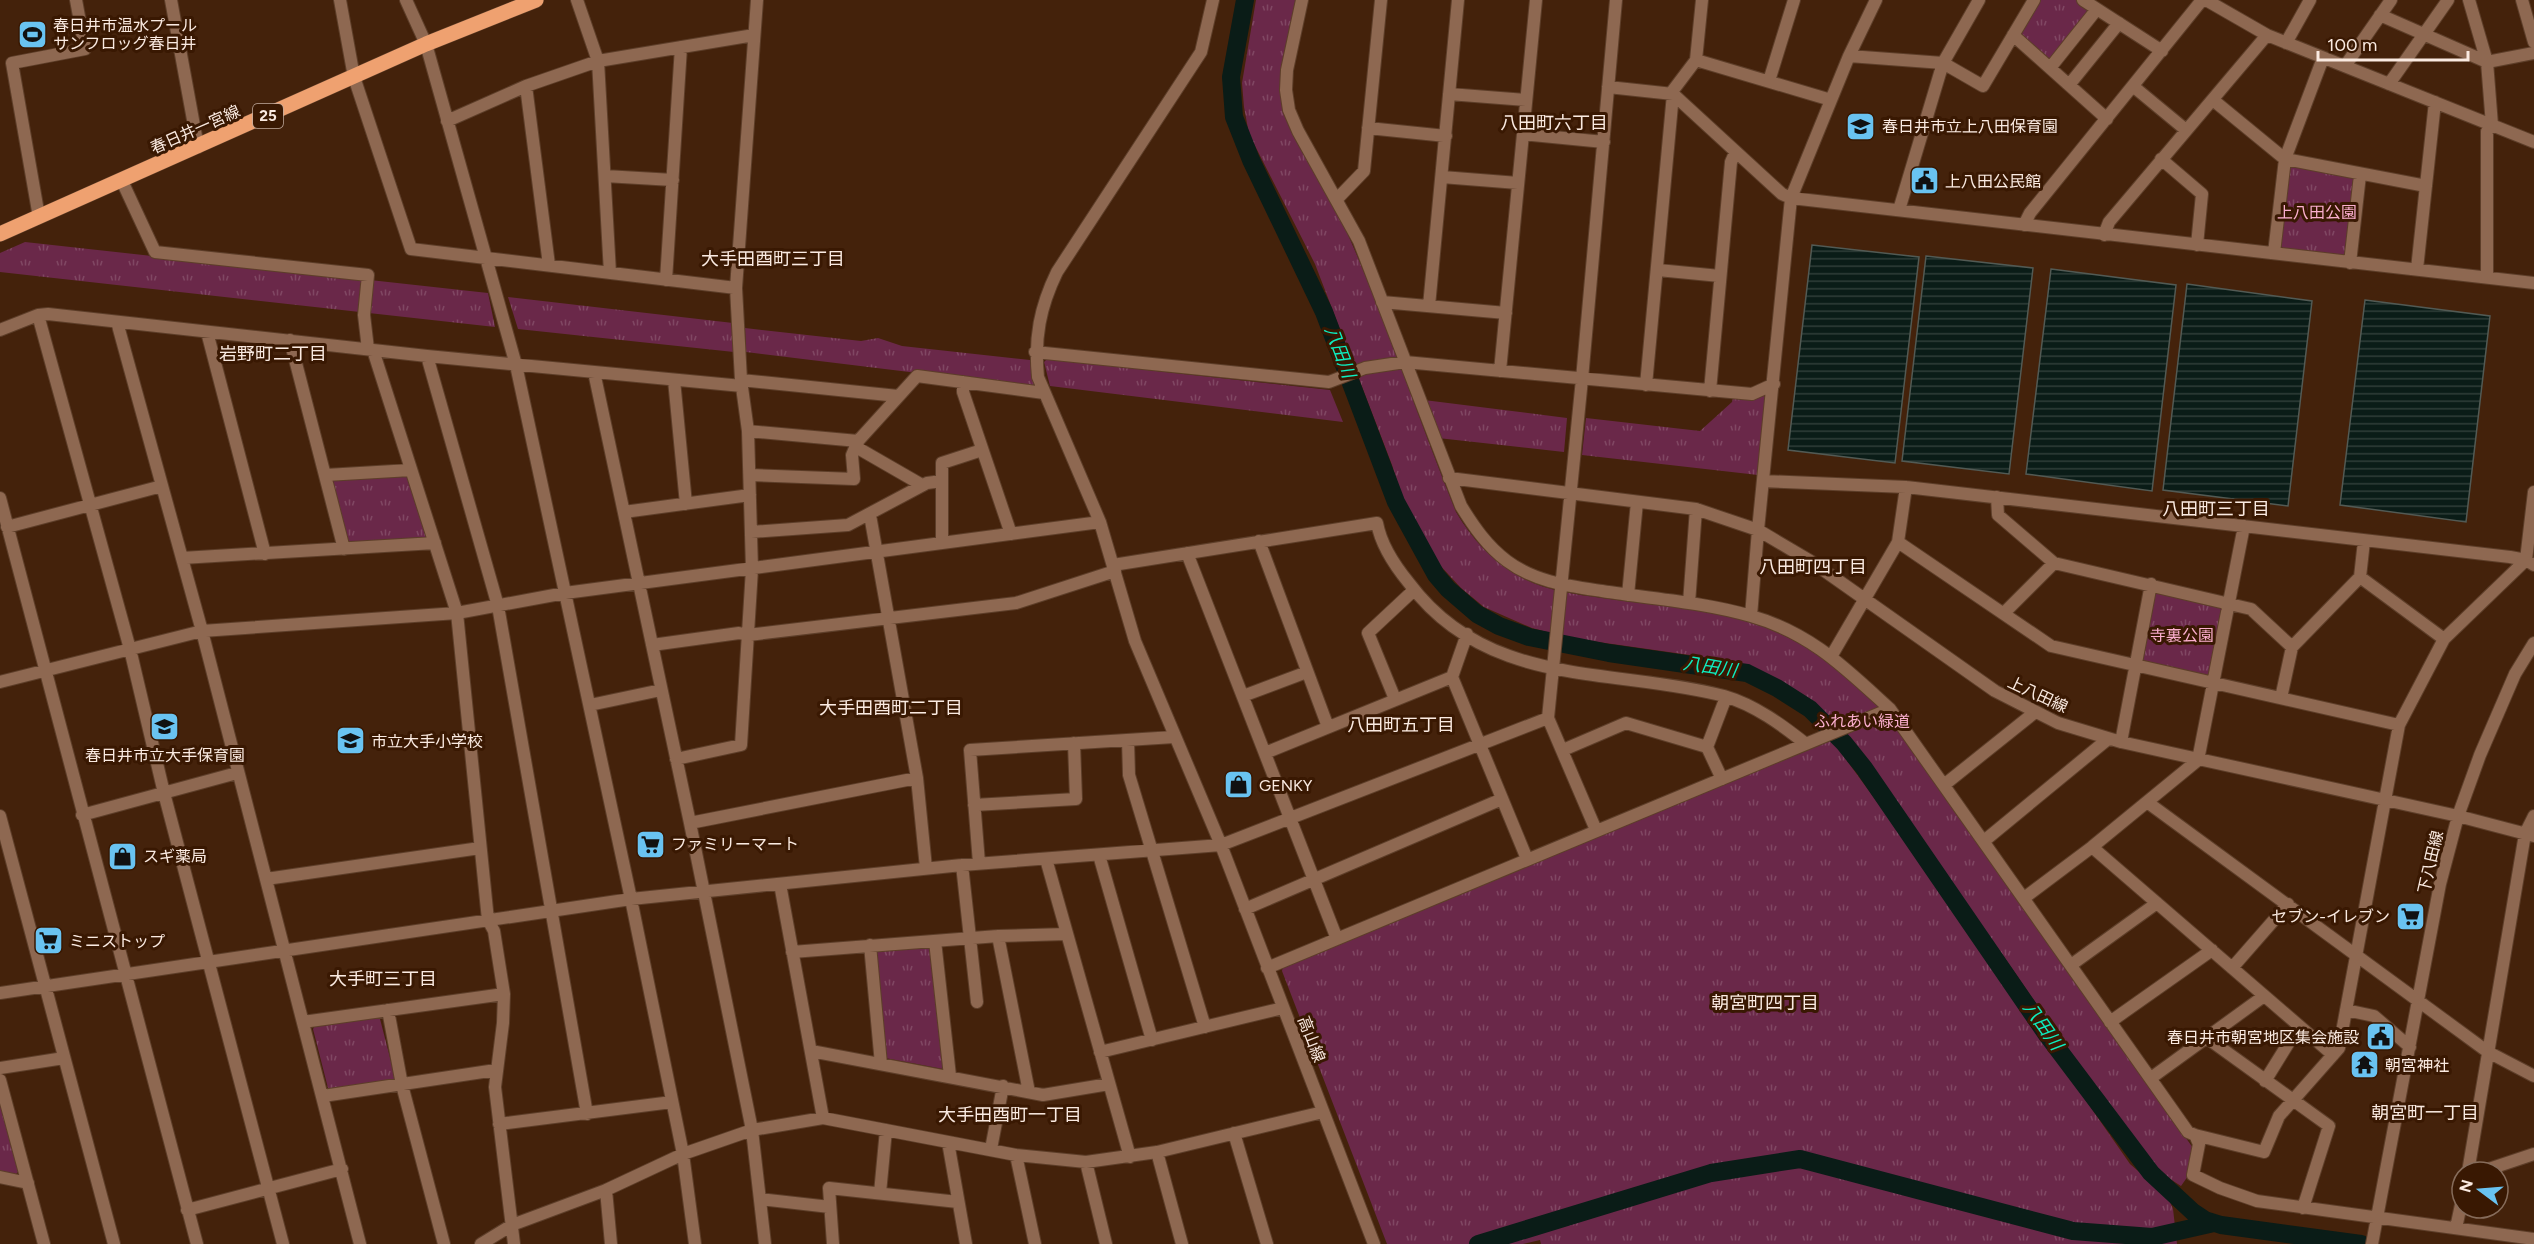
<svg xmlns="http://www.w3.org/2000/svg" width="2534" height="1244" font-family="Figtree,'Noto Sans JP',sans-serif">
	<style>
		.park { fill: url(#park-tufts) }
		.water { fill: url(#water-rules); stroke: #525a54; stroke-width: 1.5 }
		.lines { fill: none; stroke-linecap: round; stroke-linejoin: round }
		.river { stroke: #0a1c17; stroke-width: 18 }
		.minor-casing { stroke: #5d3e29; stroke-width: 14 }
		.major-casing { stroke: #5d3e29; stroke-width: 16 }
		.minor { stroke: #8e6851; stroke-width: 12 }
		.major { stroke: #efa170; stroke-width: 15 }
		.labels { text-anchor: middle; stroke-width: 6; stroke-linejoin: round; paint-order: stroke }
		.shield { fill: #391802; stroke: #c0ab9e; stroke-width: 1.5 }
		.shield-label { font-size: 15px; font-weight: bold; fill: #faeae1 }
		.poi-label { font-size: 16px; fill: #faeae1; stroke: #391802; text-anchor: start }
		.street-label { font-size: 16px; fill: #faeae1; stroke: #391802 }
		.park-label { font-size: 16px; fill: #fbafcf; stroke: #391802 }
		.neighbourhood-label { font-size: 18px; fill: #faeae1; stroke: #391802 }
		.water-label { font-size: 18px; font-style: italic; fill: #0deec1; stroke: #391802 }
	</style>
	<defs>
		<pattern id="park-tufts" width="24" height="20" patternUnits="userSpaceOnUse" patternTransform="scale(1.5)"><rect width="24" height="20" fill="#6a2849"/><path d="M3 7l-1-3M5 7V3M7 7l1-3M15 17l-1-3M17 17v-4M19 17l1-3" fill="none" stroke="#804763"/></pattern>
		<pattern id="water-rules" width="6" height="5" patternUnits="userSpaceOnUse" patternTransform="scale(1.5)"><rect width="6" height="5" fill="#0a1c17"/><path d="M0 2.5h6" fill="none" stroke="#2f3d38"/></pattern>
	</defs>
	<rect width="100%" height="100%" fill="#44220b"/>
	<path class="park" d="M1256 0H1297C1291 31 1278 72 1282 103 1287 138 1321 176 1336 208 1382 307 1415 411 1456 512 1472 539 1492 561 1519 576 1544 591 1574 594 1602 598 1651 605 1703 608 1750 622 1806 640 1848 674 1888 715L2193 1148 2188 1176 2181 1186 2167 1177 2133 1143 2002 954 1848 741 1823 714 1797 693 1767 674 1718 659 1570 638 1532 628 1484 607 1461 588 1437 562 1413 526 1405 506 1392 465 1315 264 1249 134 1244 107 1242 83Z
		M2040 0H2076L2090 10 2050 61 2021 37V33Z
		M2292 166 2351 177 2354 180 2346 254 2342 257 2285 250 2280 245 2289 169Z
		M25 242 488 293 495 327 0 272V253Z
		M508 297 733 323 734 352 518 329Z
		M745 328 861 341 878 338 902 346 1030 360 1034 384 1032 387 746 352Z
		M1047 359 1330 390 1343 422 1050 386 1044 362Z
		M1760 394 1767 398 1758 475 1582 455 1586 418 1700 431 1732 402 1733 398 1752 400Z
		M1424 400 1567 418 1564 452 1438 438Z
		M406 475 410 478 428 536 426 540 347 543 332 483 335 479Z
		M2159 592 2219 606 2221 609 2209 675 2205 677 2142 660 2154 594Z
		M1831 739 1902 836 2130 1164 2168 1197 2173 1209 2177 1244H1541L1540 1240 1523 1244H1387L1282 971 1283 966Z
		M929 946 943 1069 885 1058 875 949Z
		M377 1016 380 1019 395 1077 394 1081 331 1090 328 1088 313 1029 315 1026Z
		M0 1098 19 1171 14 1176 0 1172Z"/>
	<path class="water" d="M1812 245 1919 257 1895 463 1788 450Z
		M1926 256 2033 268 2009 474 1902 461Z
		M2051 269 2176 285 2152 491 2026 474Z
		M2187 284 2312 301 2288 506 2163 490Z
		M2365 300 2490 316 2466 522 2340 505Z"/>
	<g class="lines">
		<path class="river" d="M1245 0 1231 77 1234 117 1251 160 1324 312 1396 502 1436 575 1448 589 1477 614 1499 626 1529 637 1609 653 1747 673 1777 688 1810 709 1844 743 1864 768 2045 1032 2151 1173 2193 1212 2205 1220 2221 1225 2361 1244
			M1478 1244 1711 1173 1800 1159 2073 1231 2152 1237 2214 1223"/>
		<defs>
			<path id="minor" d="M171 0 198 147
				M340 0 354 77 411 249 736 288
				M406 0 426 44 516 365 631 899 683 1154 695 1244
				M577 0 598 61 610 273
				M1213 0 1201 52 1057 272C1040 307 1034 338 1038 377L1100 522 1135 641 1221 845 1374 1244
				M1302 0 1287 70 1286 90 1289 110 1298 131 1359 241 1461 506C1474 527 1487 546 1507 561 1535 582 1569 586 1602 591 1652 599 1703 602 1751 616 1811 633 1845 668 1890 709L2188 1132 2195 1135 2199 1144 2193 1175 2220 1188 2257 1201 2534 1239
				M2083 0 2162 51
				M2206 0 2267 35 2534 142
				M2469 0 2487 62 2492 125 2487 131V277
				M2522 0 2534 42
				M2380 15 2487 62 2534 53
				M2013 35 2107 119
				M2286 43 2310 0
				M1849 56 1943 63 1983 86 2034 0
				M1696 60 1831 100
				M2345 66 2391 0
				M2050 68 2097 9
				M1769 81 1794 0
				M2389 84 2448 0
				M2069 85 2119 23
				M526 86 549 265
				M1608 87 1673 94 1782 194 1791 198 2534 283
				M2134 87 2186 130
				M1671 93 1696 60 1702 0
				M1449 94 1526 100
				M2213 100 2285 159 2426 186
				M447 121 526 86 598 61 754 35
				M1368 128 1446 136
				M1523 134 1604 142
				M2161 159 2202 194 2197 245
				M605 176 673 180
				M1442 177 1518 183
				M122 181 155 252 368 275 364 315 368 349
				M1337 199 1364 171 1381 0
				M1899 210 1943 63 1979 0
				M39 217 12 63 85 49 76 0
				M2024 225 2030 213 2202 0
				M2104 235 2109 222 2267 35
				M2274 253 2285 159 2323 58
				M2350 263 2360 175
				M2417 269 2435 102
				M1658 270 1720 276
				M666 280 681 47
				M1382 302 1506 313
				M1429 306 1458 0
				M38 315 130 649 164 793 283 1244
				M117 322 202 631 360 1244
				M0 330 38 315 48 314 427 356 742 386
				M207 332 265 554
				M290 340 344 549
				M373 350 457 613 488 920 494 931 504 994 503 1023 495 1087 514 1244
				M1035 352 1329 382 1365 368 1405 362 1752 394 1774 384
				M427 356 498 606 587 1114
				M1500 371 1536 0
				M594 372 690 823 752 1130 765 1244
				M674 380 686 504
				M741 380 898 396
				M963 382V392L1011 534
				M1646 385 1673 94
				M1710 391 1731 162 1735 153
				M748 431 858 441
				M856 447 922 485
				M326 475 411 470
				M750 475 854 479 852 455 858 441 917 376 1044 393
				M1449 478 1696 509 1758 530 1812 562 1995 691 2058 723 2121 742 2458 816 2534 836
				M1763 481 1906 487 2510 557 2526 560 2534 565
				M1997 497 1998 515 2054 563 2251 609 2292 647
				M0 498 197 1244
				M624 512 750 495
				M870 515 917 778 926 868
				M7 527 162 486
				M751 532 848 525 927 483 942 481
				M1259 541 1328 727
				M1898 542 2051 646 2399 725
				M942 543V463L982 450
				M1187 553 1337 939
				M182 558 435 543
				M1113 565 1377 523C1381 545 1395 566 1409 583 1488 689 1612 667 1724 696 1755 705 1782 725 1806 744
				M2360 577 2444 639
				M1628 595 1637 502
				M1689 603 1696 509
				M2004 613 2054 563
				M1751 616 1758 530 1791 198 1849 56 1876 0
				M1467 634 1452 677 1527 859
				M652 645 739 633 748 635 1016 603 1115 571
				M1832 655 1898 542 1906 487
				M0 682 202 631 457 613 565 593 1100 522
				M1243 696 1307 672
				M2281 698 2292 647 2360 577 2364 541
				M1395 699 1368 633 1414 590
				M590 705 661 690
				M1128 740 1129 775 1205 1027
				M2121 742 2151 584
				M1563 750 1626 723 1707 747
				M1265 753 1452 677
				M676 759 741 745 752 569 748 431 741 380 736 288 757 0
				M1722 779 1707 747 1726 697
				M1944 785 2034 713
				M2147 802 2488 1052 2534 1076
				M974 805 1076 799 1074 743
				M82 815 237 773
				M0 816 114 1244
				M690 823 917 778
				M1596 830 1548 718 1582 379 1616 0
				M1984 841 2108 739
				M2092 847 2333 1055
				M1099 855 1152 1040
				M1046 859 1130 1157
				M979 863 970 750 1174 737
				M962 865 977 1002
				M266 879 480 848
				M780 884 823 1118
				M2024 898 2092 847 2198 760 2244 526
				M1245 909 1502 799
				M998 936 1029 1092
				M935 941 950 1076
				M870 945 881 1064
				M792 952 998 936 1067 934
				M2071 965 2157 903
				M1267 968 1890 709
				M2232 968 2288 904
				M0 993 631 899 962 865 1221 845 1548 718
				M388 1010 402 1085 444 1244
				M2346 1010 2374 1016 2410 1047
				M303 1022 504 994
				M2110 1022 2212 950
				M2207 1038 2329 1126 2303 1208
				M811 1051 1043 1095 1109 1084
				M1100 1052 1283 1008
				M0 1068 64 1058
				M2151 1078 2264 996
				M0 1080 44 1244
				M2265 1081 2299 1026
				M323 1096 496 1070
				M499 1124 672 1102
				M1234 1133 1267 1244
				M2195 1135 2264 1152 2279 1116 2339 1048 2399 725 2444 639 2526 560 2534 492
				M948 1142 966 1244
				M991 1149 1003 1086
				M1157 1152 1182 1244
				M1016 1155 1035 1244
				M1086 1162 1106 1244
				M2468 1172 2525 834 2534 816
				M2480 1172 2534 1154
				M0 1177 28 1183
				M606 1190 611 1244
				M880 1193 886 1130
				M760 1199 830 1207
				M187 1210 342 1169
				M2456 1228 2462 1200
				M481 1244 512 1225 606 1190 683 1154 752 1130 823 1118 1016 1155 1086 1162 1157 1152 1323 1112
				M833 1244 829 1188 958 1202
				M2372 1244 2440 884 2458 816 2480 755 2515 674 2534 643"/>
			<path id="major" d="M0 234 426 44 536 0"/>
		</defs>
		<use href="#minor" class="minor-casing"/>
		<use href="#major" class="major-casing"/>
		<use href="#minor" class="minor"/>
		<use href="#major" class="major"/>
	</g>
	<defs>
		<symbol id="stadium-square" viewBox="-11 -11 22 22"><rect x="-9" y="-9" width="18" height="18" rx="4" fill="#69c3f1" stroke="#391802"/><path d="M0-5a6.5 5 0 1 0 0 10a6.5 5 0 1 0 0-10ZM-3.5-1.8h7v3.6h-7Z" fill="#111"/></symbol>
		<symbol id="school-square" viewBox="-11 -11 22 22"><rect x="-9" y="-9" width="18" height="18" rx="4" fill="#69c3f1" stroke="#391802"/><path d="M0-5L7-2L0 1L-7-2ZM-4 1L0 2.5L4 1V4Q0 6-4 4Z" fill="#111"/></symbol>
		<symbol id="civic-square" viewBox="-11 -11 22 22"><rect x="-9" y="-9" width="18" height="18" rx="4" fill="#69c3f1" stroke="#391802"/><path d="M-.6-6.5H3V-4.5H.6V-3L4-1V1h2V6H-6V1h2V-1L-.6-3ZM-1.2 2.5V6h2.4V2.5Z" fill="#111"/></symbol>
		<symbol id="shop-square" viewBox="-11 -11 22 22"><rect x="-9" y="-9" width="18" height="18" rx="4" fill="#69c3f1" stroke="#391802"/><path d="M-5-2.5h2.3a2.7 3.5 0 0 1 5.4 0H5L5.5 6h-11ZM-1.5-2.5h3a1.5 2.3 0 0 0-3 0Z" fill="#111"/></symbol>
		<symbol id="supermarket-square" viewBox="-11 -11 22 22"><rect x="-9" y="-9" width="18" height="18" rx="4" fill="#69c3f1" stroke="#391802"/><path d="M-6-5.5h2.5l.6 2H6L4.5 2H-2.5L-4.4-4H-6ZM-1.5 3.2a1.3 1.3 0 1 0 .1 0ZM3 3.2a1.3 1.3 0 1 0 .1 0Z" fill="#111"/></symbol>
		<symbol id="temple-square" viewBox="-11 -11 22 22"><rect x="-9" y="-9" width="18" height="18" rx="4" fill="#69c3f1" stroke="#391802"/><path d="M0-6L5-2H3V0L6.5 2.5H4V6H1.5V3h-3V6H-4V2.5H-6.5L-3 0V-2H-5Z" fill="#111"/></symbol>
	</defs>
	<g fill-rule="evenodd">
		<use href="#stadium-square" x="16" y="18" width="33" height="33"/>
		<use href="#school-square" x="1844" y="110" width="33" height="33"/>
		<use href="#civic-square" x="1908" y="164" width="33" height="33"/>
		<use href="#school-square" x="148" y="710" width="33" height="33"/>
		<use href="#school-square" x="334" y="724" width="33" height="33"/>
		<use href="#shop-square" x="1222" y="768" width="33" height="33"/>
		<use href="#supermarket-square" x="634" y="828" width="33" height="33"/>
		<use href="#shop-square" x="106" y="840" width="33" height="33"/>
		<use href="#supermarket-square" x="2394" y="900" width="33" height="33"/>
		<use href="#supermarket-square" x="32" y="924" width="33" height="33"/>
		<use href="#civic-square" x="2364" y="1020" width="33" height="33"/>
		<use href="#temple-square" x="2348" y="1048" width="33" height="33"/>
	</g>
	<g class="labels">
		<rect class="shield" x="253" y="104" width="30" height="24" rx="4.5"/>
		<g class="shield-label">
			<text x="268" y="121">25</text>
		</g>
		<g class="poi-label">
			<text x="53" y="31">春日井市温水プール<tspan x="53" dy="18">サンフロッグ春日井</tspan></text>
			<text x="1882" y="132">春日井市立上八田保育園</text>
			<text x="1945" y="187">上八田公民館</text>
			<text x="371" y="747">市立大手小学校</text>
			<text x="165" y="761" text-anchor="middle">春日井市立大手保育園</text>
			<text x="1259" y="791">GENKY</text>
			<text x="671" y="850">ファミリーマート</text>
			<text x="143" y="862">スギ薬局</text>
			<text x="2390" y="922" text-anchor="end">セブン-イレブン</text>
			<text x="69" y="947">ミニストップ</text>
			<text x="2359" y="1043" text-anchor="end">春日井市朝宮地区集会施設</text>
			<text x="2385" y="1071">朝宮神社</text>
		</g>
		<g class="street-label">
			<text transform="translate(195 129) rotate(-24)" y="6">春日井一宮線</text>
			<text transform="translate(2038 694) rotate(25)" y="6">上八田線</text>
			<text transform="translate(2430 862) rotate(-77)" y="6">下八田線</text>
			<text transform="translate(1312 1039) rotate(69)" y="6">高山線</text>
		</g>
		<g class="park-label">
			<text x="2317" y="218">上八田公園</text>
			<text x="2182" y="641">寺裏公園</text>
			<text x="1862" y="727">ふれあい緑道</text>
		</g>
		<g class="neighbourhood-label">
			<text x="1554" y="129">八田町六丁目</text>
			<text x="773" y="265">大手田酉町三丁目</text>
			<text x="273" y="360">岩野町二丁目</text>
			<text x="2216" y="515">八田町三丁目</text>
			<text x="1813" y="573">八田町四丁目</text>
			<text x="891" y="714">大手田酉町二丁目</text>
			<text x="1401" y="731">八田町五丁目</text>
			<text x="383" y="985">大手町三丁目</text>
			<text x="1765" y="1009">朝宮町四丁目</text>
			<text x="2425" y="1119">朝宮町一丁目</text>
			<text x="1010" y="1121">大手田酉町一丁目</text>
		</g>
		<g class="water-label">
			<text transform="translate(1340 352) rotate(69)" y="6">八田川</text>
			<text transform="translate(1710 667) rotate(9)" y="6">八田川</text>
			<text transform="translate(2043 1026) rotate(55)" y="6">八田川</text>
		</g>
	</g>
	<g transform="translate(2480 1190) rotate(286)"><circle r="28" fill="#391802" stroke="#866c5b" stroke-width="1.5"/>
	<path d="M0-4.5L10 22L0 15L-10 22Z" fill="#69c3f1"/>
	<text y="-9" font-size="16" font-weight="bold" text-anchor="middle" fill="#faeae1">N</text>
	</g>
	<path d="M2318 51v9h150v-9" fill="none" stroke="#faeae1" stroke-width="3"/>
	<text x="2327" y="51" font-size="18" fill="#faeae1" stroke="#391802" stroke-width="4.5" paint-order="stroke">100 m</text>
</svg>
